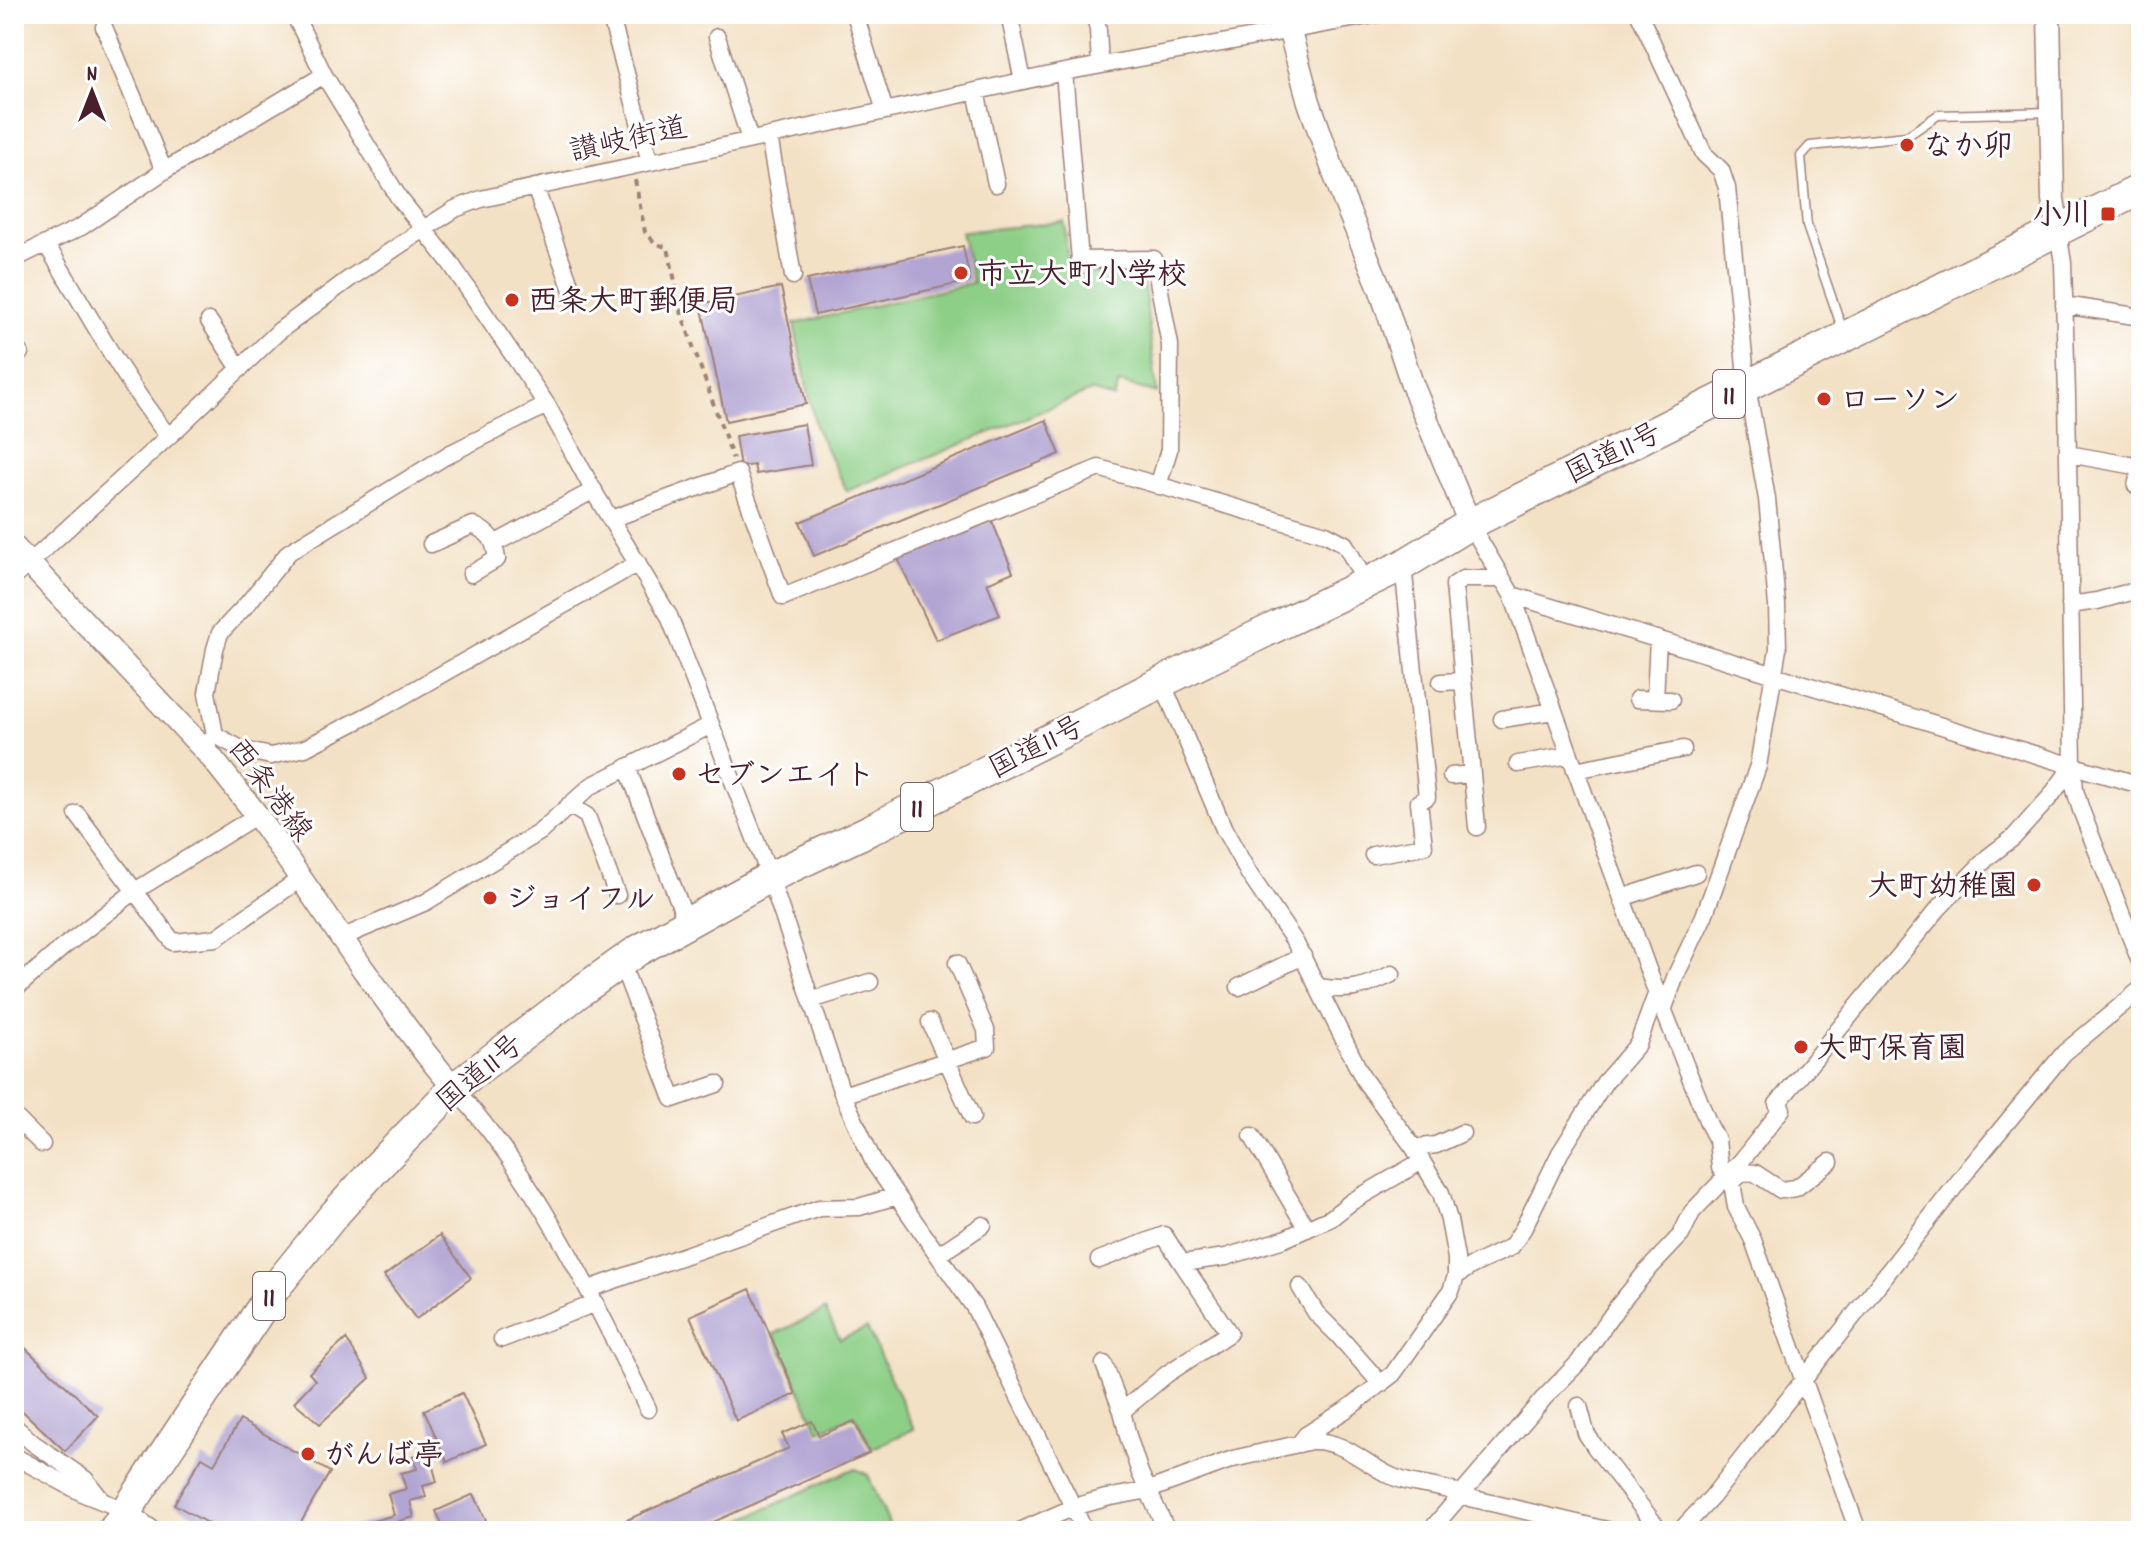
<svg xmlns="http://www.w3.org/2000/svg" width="2155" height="1545" font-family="Dekko,'Klee One',sans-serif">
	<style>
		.green { fill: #8dcf87; stroke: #6c7759; stroke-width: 2 }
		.building { fill: #b2a5d3 }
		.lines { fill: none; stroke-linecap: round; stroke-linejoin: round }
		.lane-casing { stroke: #9e8078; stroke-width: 11 }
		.street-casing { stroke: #9e8078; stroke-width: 19 }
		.secondary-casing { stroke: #9e8078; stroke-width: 25 }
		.highway-casing { stroke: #9e8078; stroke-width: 33 }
		.path { stroke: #9e8078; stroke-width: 4; stroke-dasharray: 6 6; stroke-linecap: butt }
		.lane { stroke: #fff; stroke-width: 8 }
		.street { stroke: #fff; stroke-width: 16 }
		.secondary { stroke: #fff; stroke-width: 22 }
		.highway { stroke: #fff; stroke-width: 30 }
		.poi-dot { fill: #c8321e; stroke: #fff; stroke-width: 3 }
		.labels { text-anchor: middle; stroke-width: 6; stroke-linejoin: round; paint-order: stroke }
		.shield { fill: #fff; stroke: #80626b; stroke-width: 2 }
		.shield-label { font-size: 28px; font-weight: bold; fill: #4a1f2b }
		.street-label { font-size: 30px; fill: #4a1f2b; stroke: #fff }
		.poi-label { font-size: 30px; font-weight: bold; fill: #4a1f2b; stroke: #fff; text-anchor: start }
	</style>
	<rect width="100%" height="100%" fill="#fff"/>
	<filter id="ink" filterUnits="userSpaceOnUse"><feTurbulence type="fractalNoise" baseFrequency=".0125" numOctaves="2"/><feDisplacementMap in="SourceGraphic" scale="16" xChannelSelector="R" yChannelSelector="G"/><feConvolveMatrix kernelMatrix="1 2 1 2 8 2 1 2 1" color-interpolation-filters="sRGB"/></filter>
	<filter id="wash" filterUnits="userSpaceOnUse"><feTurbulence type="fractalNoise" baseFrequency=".006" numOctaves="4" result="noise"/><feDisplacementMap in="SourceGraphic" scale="32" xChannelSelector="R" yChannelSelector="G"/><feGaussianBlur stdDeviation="1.8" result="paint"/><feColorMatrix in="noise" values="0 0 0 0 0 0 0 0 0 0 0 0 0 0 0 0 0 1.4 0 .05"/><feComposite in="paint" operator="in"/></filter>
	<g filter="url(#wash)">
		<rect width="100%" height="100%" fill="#f3e1c5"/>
		<path class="green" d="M1064 222 1069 275 1137 272 1143 278 1157 393 1119 383 1114 398 1091 391 847 491 816 428 794 324 973 283 961 232Z
			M825 1310 840 1340 867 1328 914 1429 871 1449 855 1415 819 1431 774 1334Z
			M856 1469 868 1475 892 1531H718L848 1471Z"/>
		<g id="blocks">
			<path class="building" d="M963 246 970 281 815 315 807 280Z
				M781 287 806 404 726 421 701 304Z
				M1046 420 1060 454 814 556 800 522Z
				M804 424 811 465 756 474 754 465 740 467 735 436Z
				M992 521 1013 572 987 583 1000 615 936 640 898 559Z
				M440 1235 471 1278 416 1319 384 1276Z
				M750 1289 796 1394 736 1421 690 1316Z
				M346 1339 370 1378 320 1424 294 1402 315 1380 309 1373Z
				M21 1344 98 1416 65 1451 14 1403V1351Z
				M462 1393 486 1444 447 1462 424 1410Z
				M240 1420 330 1472 296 1531H221L174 1504 202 1457 214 1464Z
				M812 1421 819 1436 854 1421 869 1453 693 1531H602L789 1448 782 1434Z
				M429 1452 437 1482 423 1486 426 1497 410 1501 414 1517 399 1521 401 1531H338L394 1515 388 1494 406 1489 401 1473 417 1469 413 1456Z
				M474 1494 491 1531H445L436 1511Z"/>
		</g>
	</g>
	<g filter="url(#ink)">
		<use href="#blocks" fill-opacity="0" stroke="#9e8078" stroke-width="2"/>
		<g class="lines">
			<defs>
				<path id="lane" d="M1843 331 1807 226 1801 156 1810 146 1907 136 1938 115 2051 112"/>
				<path id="street" d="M294 14 324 75 399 198 449 261 547 405 597 497 669 616 770 877 841 1090 874 1163 974 1307 1085 1531
					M610 14 650 162
					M855 14 885 111
					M1009 14 1023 81
					M1095 14 1098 30 1100 65
					M1639 14 1704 154 1721 170 1727 188 1747 386 1767 499 1777 605 1778 649 1758 766 1704 916 1676 975 1664 1008
					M104 27 164 171
					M717 37 750 140
					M1064 72 1080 260 1154 259 1170 345 1169 450 1158 486
					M976 91 996 184
					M769 136 793 276
					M535 187 572 290
					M2058 231 2063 263 2067 395 2073 766 2075 790 2081 810 2141 964
					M46 244C86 309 121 376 168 436
					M14 259 81 227 164 171 324 75
					M2064 305 2141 317
					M209 321 240 369
					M14 358 20 353
					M2068 454 2141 467
					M2141 466 2136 486 2141 487
					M611 519 738 473 783 597 1099 468 1326 534 1345 544 1366 583
					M1470 524 1512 595 1651 978 1709 1125 1717 1140 1720 1168 1732 1182 1736 1207 1753 1240 1858 1531
					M431 544 473 525C491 534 494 539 497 559L471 574
					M494 544 594 490
					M14 577 181 425 279 331 349 279 424 229 455 209 481 199 1064 72 1379 14
					M1512 595 2073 766 2141 785
					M2070 605 2097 601 2141 589
					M1162 682 1224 829 1249 874 1295 942 1364 1080 1414 1148 1441 1193 1449 1220 1456 1258V1276
					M1441 682 1463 681
					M1637 699 1671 700
					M1655 699 1658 639
					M1502 719 1554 711
					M215 735 207 693 215 649 220 633 248 603 289 552 449 454 547 405
					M208 742 215 735 243 750 271 756 305 748 382 708 638 563
					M1518 764 1570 755
					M627 767 687 923
					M1575 770 1683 749
					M1451 776 1472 774
					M569 805 587 816 617 895
					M77 814 173 942 216 938 300 879
					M1477 827 1454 585 1463 579H1502
					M1373 855 1424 846 1419 802 1427 797 1403 565
					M1622 898 1696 873
					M341 938 426 902 540 832 591 786 711 725
					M621 962 673 1099 717 1084
					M1239 987 1303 956
					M1318 987C1351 992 1363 988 1392 974
					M14 990 62 948 135 891 257 815
					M811 1000 870 982
					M930 1022 972 1117
					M454 1088C538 1181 593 1297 648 1409
					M843 1095 987 1047 986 1030 957 963
					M14 1116 42 1144
					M1252 1136 1307 1229
					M1414 1148 1436 1145 1462 1133
					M1732 1182 1743 1172 1755 1173 1781 1190 1796 1188 1830 1162
					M938 1255 983 1225
					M1099 1260 1164 1235 1182 1263 1226 1257 1284 1239 1331 1218 1351 1202 1422 1161
					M1300 1287 1316 1313 1337 1334 1381 1384
					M589 1289 819 1208 859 1207 897 1196
					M502 1339 596 1303
					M1104 1364 1122 1411
					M1579 1406 1586 1433 1595 1447 1660 1531
					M14 1426 33 1443 85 1479 101 1499
					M1299 1444 1306 1435 1350 1407 1393 1374 1451 1291 1456 1276 1471 1266 1511 1247 1523 1229 1560 1153 1604 1083 1638 1044 1657 992
					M14 1456 84 1494 127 1511 155 1531
					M1020 1531 1074 1507 1106 1498 1149 1490 1233 1459 1311 1441C1344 1440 1363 1463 1391 1476 1410 1485 1432 1485 1452 1491 1458 1493 1464 1496 1470 1498L1611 1531
					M1167 1531 1140 1473 1128 1436 1122 1411 1167 1374 1229 1333 1182 1263
					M1430 1531 1544 1398 1579 1362 1618 1306 1645 1273 1681 1235 1692 1212 1742 1160 1782 1109 1777 1104 1938 909 1988 857 2013 838 2050 797 2073 766
					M1680 1531 1712 1497 1970 1167 2064 1053 2141 989"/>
				<path id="secondary" d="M1285 14 1309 102 1342 195 1380 288 1412 384 1470 524
					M2049 14 2053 199 2058 231
					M14 547 211 757 257 815 363 969 426 1054 454 1088"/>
				<path id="highway" d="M113 1531 275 1288 333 1216 378 1166 454 1088 582 990 637 951 770 877 872 829 1162 682 1403 565 1470 524 2141 189"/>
			</defs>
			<use href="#lane" class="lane-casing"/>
			<use href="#street" class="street-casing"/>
			<use href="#secondary" class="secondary-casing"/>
			<use href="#highway" class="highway-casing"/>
			<path class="path" d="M635 180 645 232 655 243 668 248 682 315 733 459"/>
			<use href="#lane" class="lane"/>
			<use href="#street" class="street"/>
			<use href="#secondary" class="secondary"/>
			<use href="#highway" class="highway"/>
		</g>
	</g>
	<g class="poi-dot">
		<circle cx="1907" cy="145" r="8"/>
		<rect x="2100" y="206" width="16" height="16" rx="4"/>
		<circle cx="961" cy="273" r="8"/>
		<circle cx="512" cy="300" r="8"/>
		<circle cx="1824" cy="399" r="8"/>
		<circle cx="679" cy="774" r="8"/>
		<circle cx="2034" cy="885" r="8"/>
		<circle cx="490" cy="898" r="8"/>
		<circle cx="1801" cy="1047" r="8"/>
		<circle cx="308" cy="1454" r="8"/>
	</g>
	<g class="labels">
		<g class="shield">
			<rect x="1713" y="370" width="32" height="48" rx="6"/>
			<rect x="901" y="783" width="32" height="48" rx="6"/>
			<rect x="253" y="1272" width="32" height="48" rx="6"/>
		</g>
		<g class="shield-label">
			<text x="1729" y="404">11</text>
			<text x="917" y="817">11</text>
			<text x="269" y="1306">11</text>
		</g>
		<g class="street-label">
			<text transform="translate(628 138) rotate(-12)" y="10">讃岐街道</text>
			<text transform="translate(1613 452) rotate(-26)" y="10">国道11号</text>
			<text transform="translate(1036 746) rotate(-27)" y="10">国道11号</text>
			<text transform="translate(271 789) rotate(53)" y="10">西条港線</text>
			<text transform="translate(479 1072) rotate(-40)" y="10">国道11号</text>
		</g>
		<g class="poi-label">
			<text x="1923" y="155">なか卯</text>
			<text x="2092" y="224" text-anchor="end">小川</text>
			<text x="977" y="283">市立大町小学校</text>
			<text x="528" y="310">西条大町郵便局</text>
			<text x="1840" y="409">ローソン</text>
			<text x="695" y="784">セブンエイト</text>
			<text x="2018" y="895" text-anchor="end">大町幼稚園</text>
			<text x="506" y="908">ジョイフル</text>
			<text x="1817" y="1057">大町保育園</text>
			<text x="324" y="1464">がんば亭</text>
		</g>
	</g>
	<rect width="2155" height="1545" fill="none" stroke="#fff" stroke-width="48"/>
	<g transform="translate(92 92)" stroke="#ffffff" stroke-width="6" paint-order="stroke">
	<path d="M0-6L14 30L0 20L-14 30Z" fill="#4a1f2b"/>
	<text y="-12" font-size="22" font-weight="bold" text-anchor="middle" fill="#4a1f2b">N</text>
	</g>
</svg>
